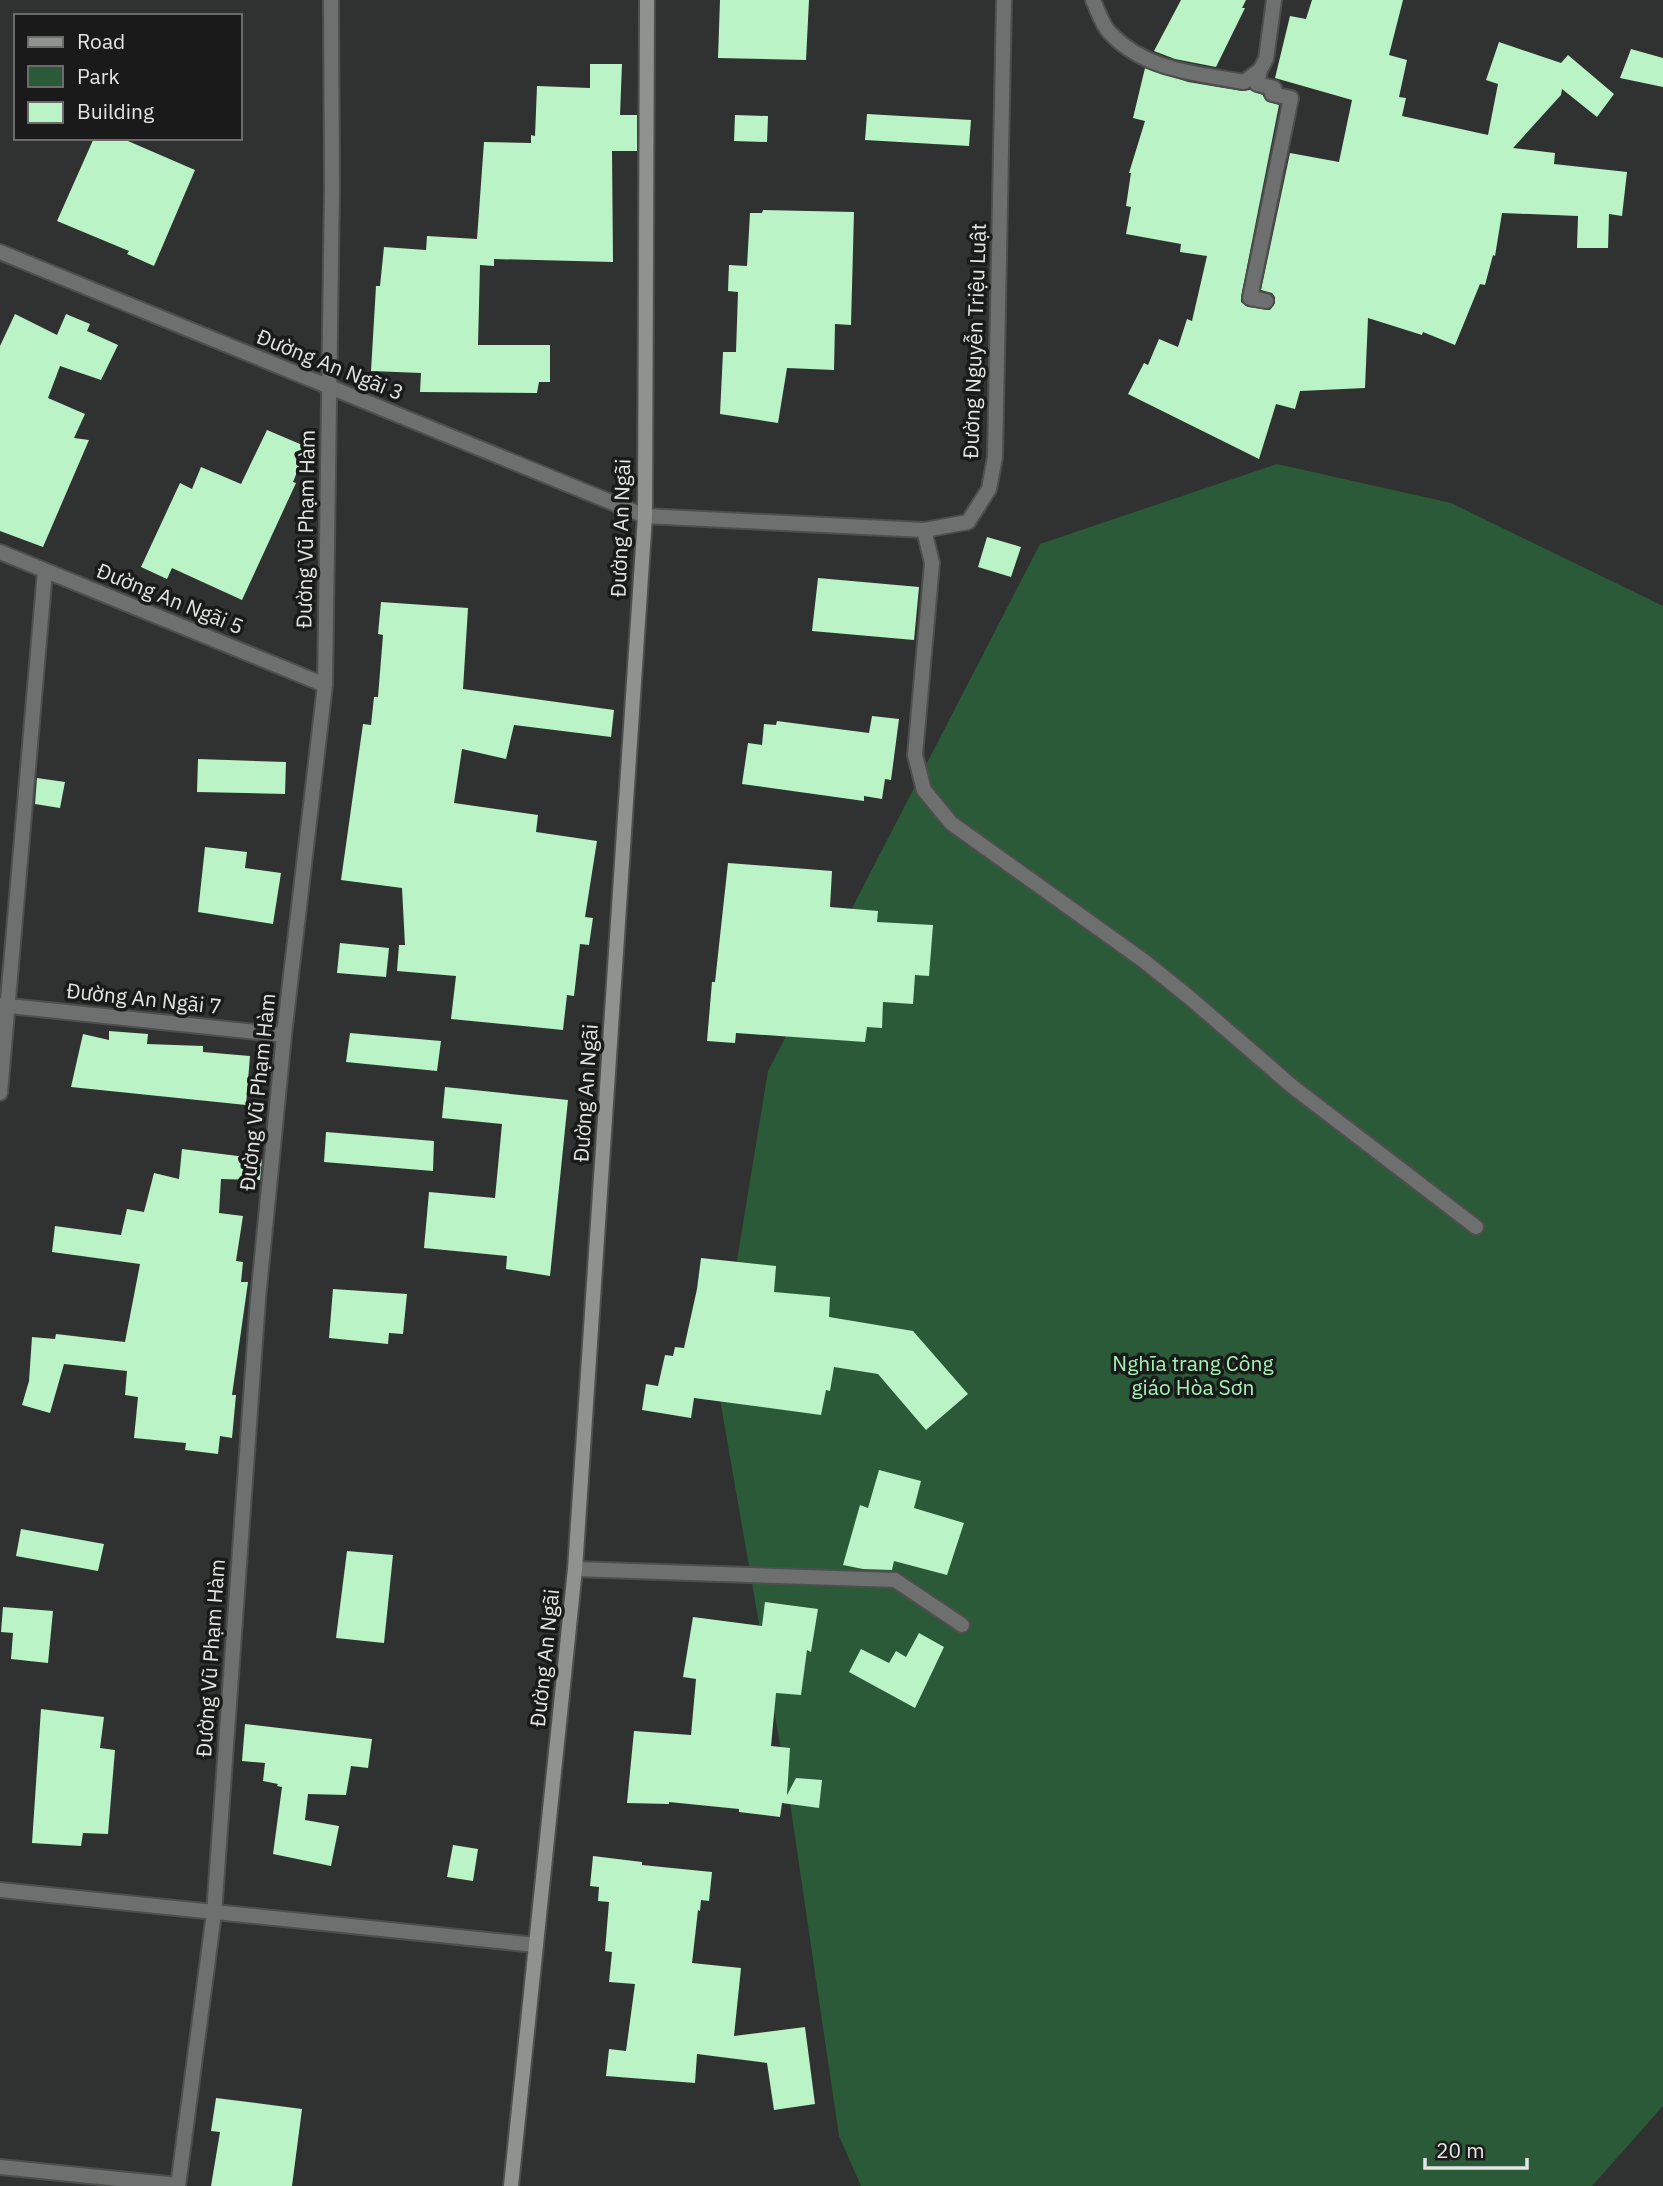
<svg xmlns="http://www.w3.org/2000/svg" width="1663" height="2186" font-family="'IBM Plex Sans',sans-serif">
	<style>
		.green { fill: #2b5a38 }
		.building { fill: #baf3c6 }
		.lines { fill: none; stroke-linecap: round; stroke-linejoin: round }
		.street-casing { stroke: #4d4f4d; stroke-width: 18 }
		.secondary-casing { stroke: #4d4f4d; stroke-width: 18 }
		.street { stroke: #6e6f6f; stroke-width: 14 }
		.secondary { stroke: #909290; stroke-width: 14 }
		.labels { text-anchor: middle; stroke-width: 7; stroke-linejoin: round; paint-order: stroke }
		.street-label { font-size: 21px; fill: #e3e5e3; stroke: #191a19 }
		.park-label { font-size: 21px; fill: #a4f3b6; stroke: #191a19 }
	</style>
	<rect width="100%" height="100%" fill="#303231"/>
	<path class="green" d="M1277 464 1451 503 1663 606V2106L1592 2186H861L839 2136 789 1796 717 1382 768 1071 1040 544Z"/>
	<path class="building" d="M720 0H809L806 60 718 58Z
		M1181 0H1246L1242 8H1245L1216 67 1175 59 1154 51Z
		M1312 0H1403L1389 55 1407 60 1399 97 1406 98 1402 116 1488 135 1498 84 1486 80 1499 42 1561 63 1568 55 1614 94 1597 117 1562 89 1561 95 1513 148 1555 153 1554 164 1627 172 1622 216 1609 214 1608 248H1577L1578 216 1502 213 1495 256 1493 255 1485 285 1480 284 1455 345 1423 332 1422 335 1368 318 1365 388 1300 391 1295 409 1276 404 1259 459 1128 394 1144 363 1148 365 1159 339 1178 347 1187 319 1192 321 1207 256 1180 252 1181 244 1126 234 1131 207 1126 206 1131 173H1129L1145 121 1133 118 1145 68 1188 82 1242 91 1250 90 1263 95 1266 101 1279 105 1241 297V302L1248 307 1270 310 1275 303V297L1272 293 1261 290 1290 153 1339 162 1352 100 1275 78 1290 16 1306 19Z
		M1631 49 1663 58V87L1620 78Z
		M590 64H622L620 115H637V151H612L613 262 494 259V266L480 265 478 345H550V382H539L537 393 420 392 421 373 371 371 376 286H380L384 247 426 250 427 236 477 239 484 142 531 143V135L535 136 537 86 590 88Z
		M867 114 971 120 969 146 865 140Z
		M735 115 768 116 767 142 734 141Z
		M94 138H121L195 170 154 266 127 254 129 251 57 221Z
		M763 210 854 212 851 325 835 324 834 370 787 368 778 423 720 414 723 352H736L738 292 728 291 729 265 747 266 750 213H762Z
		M15 314 57 335 66 314 90 324 87 331 118 345 101 380 60 366 48 398 85 414 74 438 89 440 43 547 0 531V346Z
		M267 430 307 447 293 482 296 483 242 600 172 568 167 579 141 567 180 483 192 489 201 467 241 484Z
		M987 537 1021 547 1011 577 978 567Z
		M818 578 919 587 914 640 812 631Z
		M381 602 468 608 463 689 614 710 611 737 514 725 506 759 462 749 454 803 538 815 536 832 597 841 585 917 593 918 589 945 580 944 574 996 567 995 563 1030 451 1019 456 976 397 971 399 945H405L402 888 341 880 363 724 371 725 374 697H378L383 635 378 634Z
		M872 716 899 719 891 780 885 779 882 799 864 796V801L742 784 748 743 762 745 764 724 776 725 777 721 869 733Z
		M198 759 286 762 285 794 197 792Z
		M37 778 65 782 60 808 35 804Z
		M205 847 247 852 245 868 281 873 273 924 198 912Z
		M728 863 832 871 830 907 878 911 877 922 933 925 929 976 915 975 913 1004 883 1002 882 1028 867 1027 865 1042 736 1033 735 1043 707 1041 712 982H715Z
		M340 943 389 948 386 977 337 973Z
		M109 1031 148 1034 147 1044 203 1046V1052L250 1056 246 1105 71 1087 83 1034 109 1040Z
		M350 1033 441 1041 437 1071 346 1062Z
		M445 1087 568 1100 550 1276 506 1269 507 1256 424 1248 429 1192 495 1198 502 1124 442 1118Z
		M326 1132 434 1141 433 1171 324 1162Z
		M182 1149 262 1159 260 1180 221 1179 219 1213 243 1216 236 1261 243 1262 241 1282H248L232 1395H236L232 1438 220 1436 218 1454 185 1450 186 1443 134 1438 138 1397 125 1395 127 1371 64 1364 50 1413 22 1405 29 1381 32 1337 55 1339 56 1334 125 1342 140 1264 52 1252 55 1226 121 1235 127 1209 144 1212 154 1173 179 1179Z
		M701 1258 776 1266 774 1292 830 1297 829 1317 913 1331 968 1394 926 1430 878 1374 834 1367 830 1391 826 1390 821 1415 694 1398 691 1418 642 1410 646 1384 658 1386 665 1355 673 1356 675 1347 684 1348 697 1289Z
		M333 1289 407 1294 403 1334 389 1333 388 1344 329 1338Z
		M879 1470 921 1481 914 1508 964 1523 947 1575 894 1561 892 1570 863 1569 843 1565 860 1505 868 1508Z
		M21 1529 104 1544 98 1571 16 1556Z
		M347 1551 393 1555 384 1643 336 1638Z
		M765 1602 818 1609 811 1652 807 1650 801 1695 776 1693 771 1746 790 1748 787 1795 796 1778 822 1780 819 1808 782 1803 780 1817 739 1812V1809L669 1802V1804L627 1803 634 1731 691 1735 696 1679 683 1677 693 1617 762 1626Z
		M3 1607 53 1611 48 1663 11 1659 13 1633 1 1632Z
		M919 1633 944 1647 915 1708 849 1672 861 1649 889 1663 896 1651 906 1657Z
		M41 1709 104 1717 100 1748 115 1750 108 1834 83 1833 81 1846 32 1843Z
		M245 1724 372 1739 368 1768 351 1766 346 1795 308 1794 305 1820 339 1826 331 1866 273 1854 282 1787 277 1786 278 1784 263 1781 265 1763 242 1761Z
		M453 1845 478 1849 473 1881 447 1877Z
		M593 1856 642 1862V1865L712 1872 709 1901 701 1900 700 1911 698 1910 692 1963 741 1968 734 2036 805 2027 815 2104 774 2110 767 2063 697 2054 695 2083 606 2076 609 2049 626 2051 635 1984 609 1982 612 1952 605 1951 609 1902 598 1901 599 1887 590 1886Z
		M216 2098 302 2109 292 2186H211L220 2132 211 2131Z"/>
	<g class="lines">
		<defs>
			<path id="street" d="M1093 0C1098 11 1102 25 1110 33 1146 71 1196 73 1244 82L1260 70 1266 59 1274 0
				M1260 70 1257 84 1274 88 1272 94 1291 98 1250 298 1266 301
				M0 252 645 516 924 530 968 522 989 489 995 457 1004 0
				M924 530 932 563 915 755 924 790 951 823 1144 961 1190 998 1293 1087 1476 1227
				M0 552 325 685
				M0 1005 284 1035
				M0 1093 45 571
				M575 1569 895 1580 962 1625
				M0 1890 536 1945
				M0 2167 178 2185
				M178 2186 214 1913 258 1299 284 1035 325 685 332 188 331 0"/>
			<path id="secondary" d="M511 2186 575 1569 645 516 647 0"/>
		</defs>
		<use href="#street" class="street-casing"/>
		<use href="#secondary" class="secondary-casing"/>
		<use href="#street" class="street"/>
		<use href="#secondary" class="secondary"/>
	</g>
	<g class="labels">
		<g class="street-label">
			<text transform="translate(975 341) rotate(-88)" y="7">Đường Nguyễn Triệu Luật</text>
			<text transform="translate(330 365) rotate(22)" y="7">Đường An Ngãi 3</text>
			<text transform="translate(621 528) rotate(-88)" y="7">Đường An Ngãi</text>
			<text transform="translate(306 529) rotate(-89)" y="7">Đường Vũ Phạm Hàm</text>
			<text transform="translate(170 599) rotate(22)" y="7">Đường An Ngãi 5</text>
			<text transform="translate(144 999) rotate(6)" y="7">Đường An Ngãi 7</text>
			<text transform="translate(258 1092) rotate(-84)" y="7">Đường Vũ Phạm Hàm</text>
			<text transform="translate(586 1093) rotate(-86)" y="7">Đường An Ngãi</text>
			<text transform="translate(211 1658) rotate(-86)" y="7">Đường Vũ Phạm Hàm</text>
			<text transform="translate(545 1658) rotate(-84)" y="7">Đường An Ngãi</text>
		</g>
		<g class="park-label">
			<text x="1193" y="1371">Nghĩa trang Công<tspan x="1193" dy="24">giáo Hòa Sơn</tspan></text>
		</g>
	</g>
	<rect x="14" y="14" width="228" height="126" fill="#191a19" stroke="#6a6b6a" stroke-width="2"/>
	<rect x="28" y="37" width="35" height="10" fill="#909290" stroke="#6a6b6a" stroke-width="2"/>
	<text x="77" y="49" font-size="21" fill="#e3e5e3">Road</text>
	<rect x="28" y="66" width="35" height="21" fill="#2b5a38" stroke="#6a6b6a" stroke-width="2"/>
	<text x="77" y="84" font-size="21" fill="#e3e5e3">Park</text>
	<rect x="28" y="102" width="35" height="21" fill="#baf3c6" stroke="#6a6b6a" stroke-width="2"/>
	<text x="77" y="119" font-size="21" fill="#e3e5e3">Building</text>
	<path d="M1425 2158v10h102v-10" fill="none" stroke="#e3e5e3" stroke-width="3.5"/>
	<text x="1436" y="2158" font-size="21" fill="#e3e5e3" stroke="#191a19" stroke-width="5" paint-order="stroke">20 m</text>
</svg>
